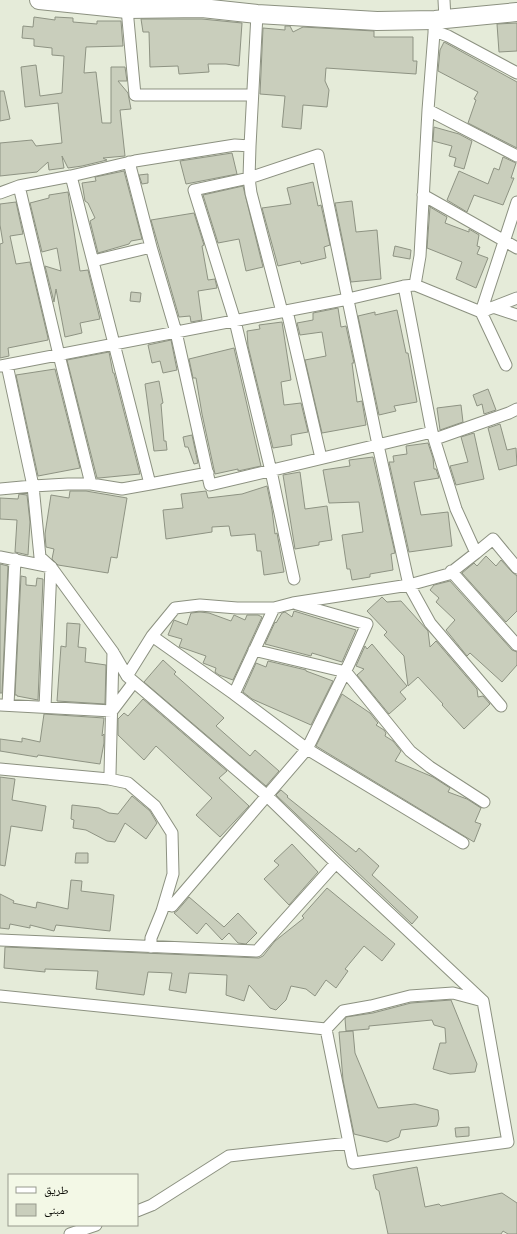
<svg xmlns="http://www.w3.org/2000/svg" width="517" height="1234" font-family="Inter,'Noto Naskh Arabic',sans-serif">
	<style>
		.building { fill: #c9cebc; stroke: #8e9383 }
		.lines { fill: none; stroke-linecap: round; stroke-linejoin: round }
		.minor-casing { stroke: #8c9180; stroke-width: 13 }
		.primary-casing { stroke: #8c9180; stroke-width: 20 }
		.minor { stroke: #fff; stroke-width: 11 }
		.primary { stroke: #fff; stroke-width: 18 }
	</style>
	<rect width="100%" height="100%" fill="#e5ebd9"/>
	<path class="building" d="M34 17 55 20V17L73 18V22L97 24V21H121L123 46 86 47 84 73 96 72 102 123H111V67H125L127 81H118L128 93 131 109 120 110 125 156 103 158 107 160 82 166 68 168 62 156 64 168 49 170 48 162 37 172 0 176V143L32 140 36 146 62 143 58 103 25 107 21 67 36 65 40 96 62 93 64 56 52 55V48L34 46V39L22 38 23 26 33 27Z
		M141 19H202L242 23 239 66 226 64H208L209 72 179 74 178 66 150 67 149 32H143Z
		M517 23V51L499 52 497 24Z
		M285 26H290L293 32 303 27 374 31V37H413V61H417L416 74 326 68 325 81 329 90 327 107 303 105 301 129 282 127 285 96 260 94 263 28 285 30Z
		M444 42 517 82V148L468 123 476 100 474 99 478 92 438 71 440 50Z
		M0 91H4L10 119 0 121Z
		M434 127 459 134 472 141 464 169 454 166 456 158 449 156 452 146 433 141Z
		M232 153 237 174 186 184 180 161Z
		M503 157 516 163 511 178H514L503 205 474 195 467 212 447 200 459 171 488 184 494 168 499 170Z
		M124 171 142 239 131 241 129 244 98 253 90 221 95 218 88 203 85 201 82 183 96 181 95 177Z
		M148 174V183L142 184 139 175Z
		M313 182 318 206 321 205 330 245 324 247 326 258 301 264 300 261 278 266 262 208 291 204 287 188Z
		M243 186 263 267 246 271 239 239 218 243 203 195Z
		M68 192 80 271 88 270 100 319 80 323 82 333 65 337 56 289 54 302 45 266 61 271 57 248 42 252 30 203 49 198V195Z
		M352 201 356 232 377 230 381 279 351 282 335 203Z
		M16 202 23 234 10 236 16 264 30 262 48 338V340L8 348 9 356 0 358V244L3 243 0 225V204Z
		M430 207 447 217 445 223 469 232V229L479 235 477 246 480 247 477 254 488 258 476 288 456 279 462 262 427 248Z
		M194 213 204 245 202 246 208 280 215 279 217 288 198 291 202 320 191 322 190 316 179 317 151 220Z
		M395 246 411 250 410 259 393 256Z
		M131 292 141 293 140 302 130 301Z
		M338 308 341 327 346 326 354 363H352L357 402 362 401 366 425 322 433 305 360 326 356 322 332 300 335 297 323 313 320V313Z
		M397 310 406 353H408L417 402 394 406 396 411 379 415 358 316 375 312V315Z
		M282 322 291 380 281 382 284 405 301 403 308 432 291 435 292 445 273 448 248 346 247 331 260 329 259 325Z
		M171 340 177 370 163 373 160 361 152 363 148 345Z
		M234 348 261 466 238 471V469L215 474 202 414 196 378H193L189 359Z
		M109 352 113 373H114L140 474 99 478H97L67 360Z
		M55 369 80 468 38 476 16 375Z
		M159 381 163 403 161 404 164 441H166L167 450 154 451 145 384Z
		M488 389 496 410 484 414 482 404 477 406 473 395Z
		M461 405 463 422 440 430 437 408Z
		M500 424 507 450 516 448 517 465 499 470 488 428Z
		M474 433 484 479 456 485 450 466 468 462 461 437Z
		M192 435 198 463 194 464 188 447H185L183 437Z
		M428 443 433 458 434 469H436L439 478 414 482 421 515 448 512 452 546 409 552 389 462H394L393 456 407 454 406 446Z
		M373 457 395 553 391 554 393 570 370 574V577L352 580 350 569H347L342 535 363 532 359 502 329 503 323 470 350 466 349 460Z
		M300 472 305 509 327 506 332 540 319 542V545L295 549 283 475Z
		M267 486 272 510 275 534 277 533 284 572 264 575 261 551H257L255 534 231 536 229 526 212 527V532L166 539 163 510 183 508 181 494 206 491 208 498 242 494Z
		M70 491H86L127 498 117 558 111 557 108 573 58 565 52 559 54 549 46 547 45 534 51 495 69 498Z
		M19 494 27 495 30 522 28 555 15 552 17 520 0 519V498L18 499Z
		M486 556 496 566 501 560 512 572 517 576V611L506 622 462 573 474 563 477 566Z
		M0 564 8 566 2 693H0Z
		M21 576 26 577V585L36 586 37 578 43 579 38 700 17 696V695H15Z
		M450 581 512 650 517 652V665L502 682 470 653 467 656 446 630 455 620 436 602 439 598 430 590 434 585Z
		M382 597 387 602 401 601 428 631 430 647 436 641 477 689 478 697 483 696 490 704 464 729 442 705 443 704 418 677 408 686 404 656 384 635 387 632 367 611Z
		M294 611 356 630 342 662 312 653 311 656 265 644 275 622 276 623 282 613 285 612 292 617Z
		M200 612 209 613 231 621 234 615 245 620 247 615H258L262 617 233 680 219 675 215 672 216 668 203 663 206 656 180 647H179L182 639 168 635 174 620 187 625 191 613Z
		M67 623 80 624 78 647 86 648 85 662 106 665 105 704 57 701 61 646 66 647Z
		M372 644 407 686 400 692 406 699 389 714 357 675 364 669 356 666 365 646 367 649Z
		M163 660 176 672 174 674 224 718 216 726 250 756 255 750 279 771 266 786 144 682Z
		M268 661 306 670V671L333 681 311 725 252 699 243 692 256 663 266 667Z
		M342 694 370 713 378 723 376 725 384 730 386 733 385 736 393 741 401 751 395 761 433 777 450 788 448 792 467 799 481 808 475 822 481 824 474 842 316 746Z
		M143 699 227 771 219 778 249 806 220 837 196 815 212 798 156 746 144 760 118 735V719L124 713 128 716Z
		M44 714 104 718 102 736 104 734V743L100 764 38 755 37 757 0 751V739L22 742V738L40 742Z
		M0 777 15 779 12 800 46 806 42 831 11 826 5 866 0 865Z
		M281 790 288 796 287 797 356 852 359 848 379 866 372 875 418 917 412 924 276 795Z
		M132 796 150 811 157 823 146 839 125 823 115 842 107 841 86 830 73 828 74 820 71 819 72 805 99 808 109 813 118 814Z
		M292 844 318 872 289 905 264 879 279 865 274 861Z
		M76 853H88V863H75Z
		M71 880 82 881 81 891 114 895 110 931 56 925 54 931 30 925V928L10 924 9 929 0 928V894L14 901 13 903 36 908 37 902 68 909Z
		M327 888 395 944 382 961 364 946 345 969 348 971 336 988 326 980 315 996 306 989 291 986 286 1000 276 1010 270 1008 249 985 244 1001 226 995 227 975 189 973 186 993 169 990 172 973 148 972 144 995 96 989 98 971 45 969V972L4 968 5 947 259 958 263 956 275 941 304 918 302 916Z
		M189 897 224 927 238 913 257 933 246 944 238 943 229 933 222 940 206 923 197 934 174 913 177 911Z
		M451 1000 477 1064 475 1072 450 1074 433 1069 440 1043H446L445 1028 434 1025 432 1020 369 1026V1029L346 1031 345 1019 346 1017 373 1013 411 1003Z
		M353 1031 355 1053 378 1108 415 1104 438 1110 439 1119 437 1126 401 1130 399 1137 387 1142 354 1134 343 1080 339 1032Z
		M469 1127V1136L456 1137 455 1128Z
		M417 1167 425 1207 439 1204 441 1206 502 1193 517 1203V1234H508L503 1231 501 1234H388L379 1191 376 1189 373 1175Z"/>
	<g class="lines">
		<defs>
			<path id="minor" d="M444 0 445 19
				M127 9 135 95H252
				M434 31 448 36 517 73
				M428 110 517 156
				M250 146 249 178 251 193 282 312
				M129 162 151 247
				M71 176 150 484 208 473
				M0 193 19 186 71 176 135 161 235 145 250 146 257 14
				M423 195 517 248
				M93 261 151 247 176 332 210 485 432 432
				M415 285 481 312 517 298
				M493 307 517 315
				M287 311 321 458
				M7 365 33 486 68 484H91L59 355 19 186
				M506 365 481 312 517 202
				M0 366 348 299 404 286
				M435 439 509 413 517 409
				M91 484 122 489 150 484
				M0 489 33 486 40 557 51 567 113 652 127 676 266 795 336 863 483 1001
				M476 553 493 539 517 568
				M0 557 51 567 45 707
				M451 571 517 645
				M294 579 271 471 235 321 194 190 249 178 318 155 378 445 409 585 430 623 501 706
				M152 636 234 694 307 749 463 843
				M254 650 346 672 410 751 430 767 484 802
				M127 676 152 636 175 608 200 605 237 608H274L293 603 409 585 449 574 476 553 456 509 432 432 404 286 415 285 420 256 428 110 435 20
				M234 694 274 608
				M0 705 112 711 134 682
				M8 705 15 559
				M0 769 109 779 128 783 155 806 172 833 173 874 162 911 151 938V947
				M109 779 110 774 113 652
				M164 904 172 906 307 749 349 664 367 624 297 604
				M0 940 257 951 336 863
				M453 993 483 1001 508 1142 353 1163 326 1029 343 1011 371 1006 410 996Z
				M0 996 326 1029
				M137 1211 152 1205 229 1156 349 1143
				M70 1234 96 1225"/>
			<path id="primary" d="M39 0 127 9 202 8 257 14 377 21 435 20 517 12"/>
		</defs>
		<use href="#minor" class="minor-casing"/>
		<use href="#primary" class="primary-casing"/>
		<use href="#minor" class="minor"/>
		<use href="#primary" class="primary"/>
	</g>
	<rect x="8" y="1174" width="130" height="52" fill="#f3f8e6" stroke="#979a8d"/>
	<rect x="16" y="1187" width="20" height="6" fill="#ffffff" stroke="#979a8d"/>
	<text x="44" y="1194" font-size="12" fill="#0d0e08">طريق</text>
	<rect x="16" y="1204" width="20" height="12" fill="#c9cebc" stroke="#979a8d"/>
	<text x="44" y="1214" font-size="12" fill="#0d0e08">مبنى</text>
</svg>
